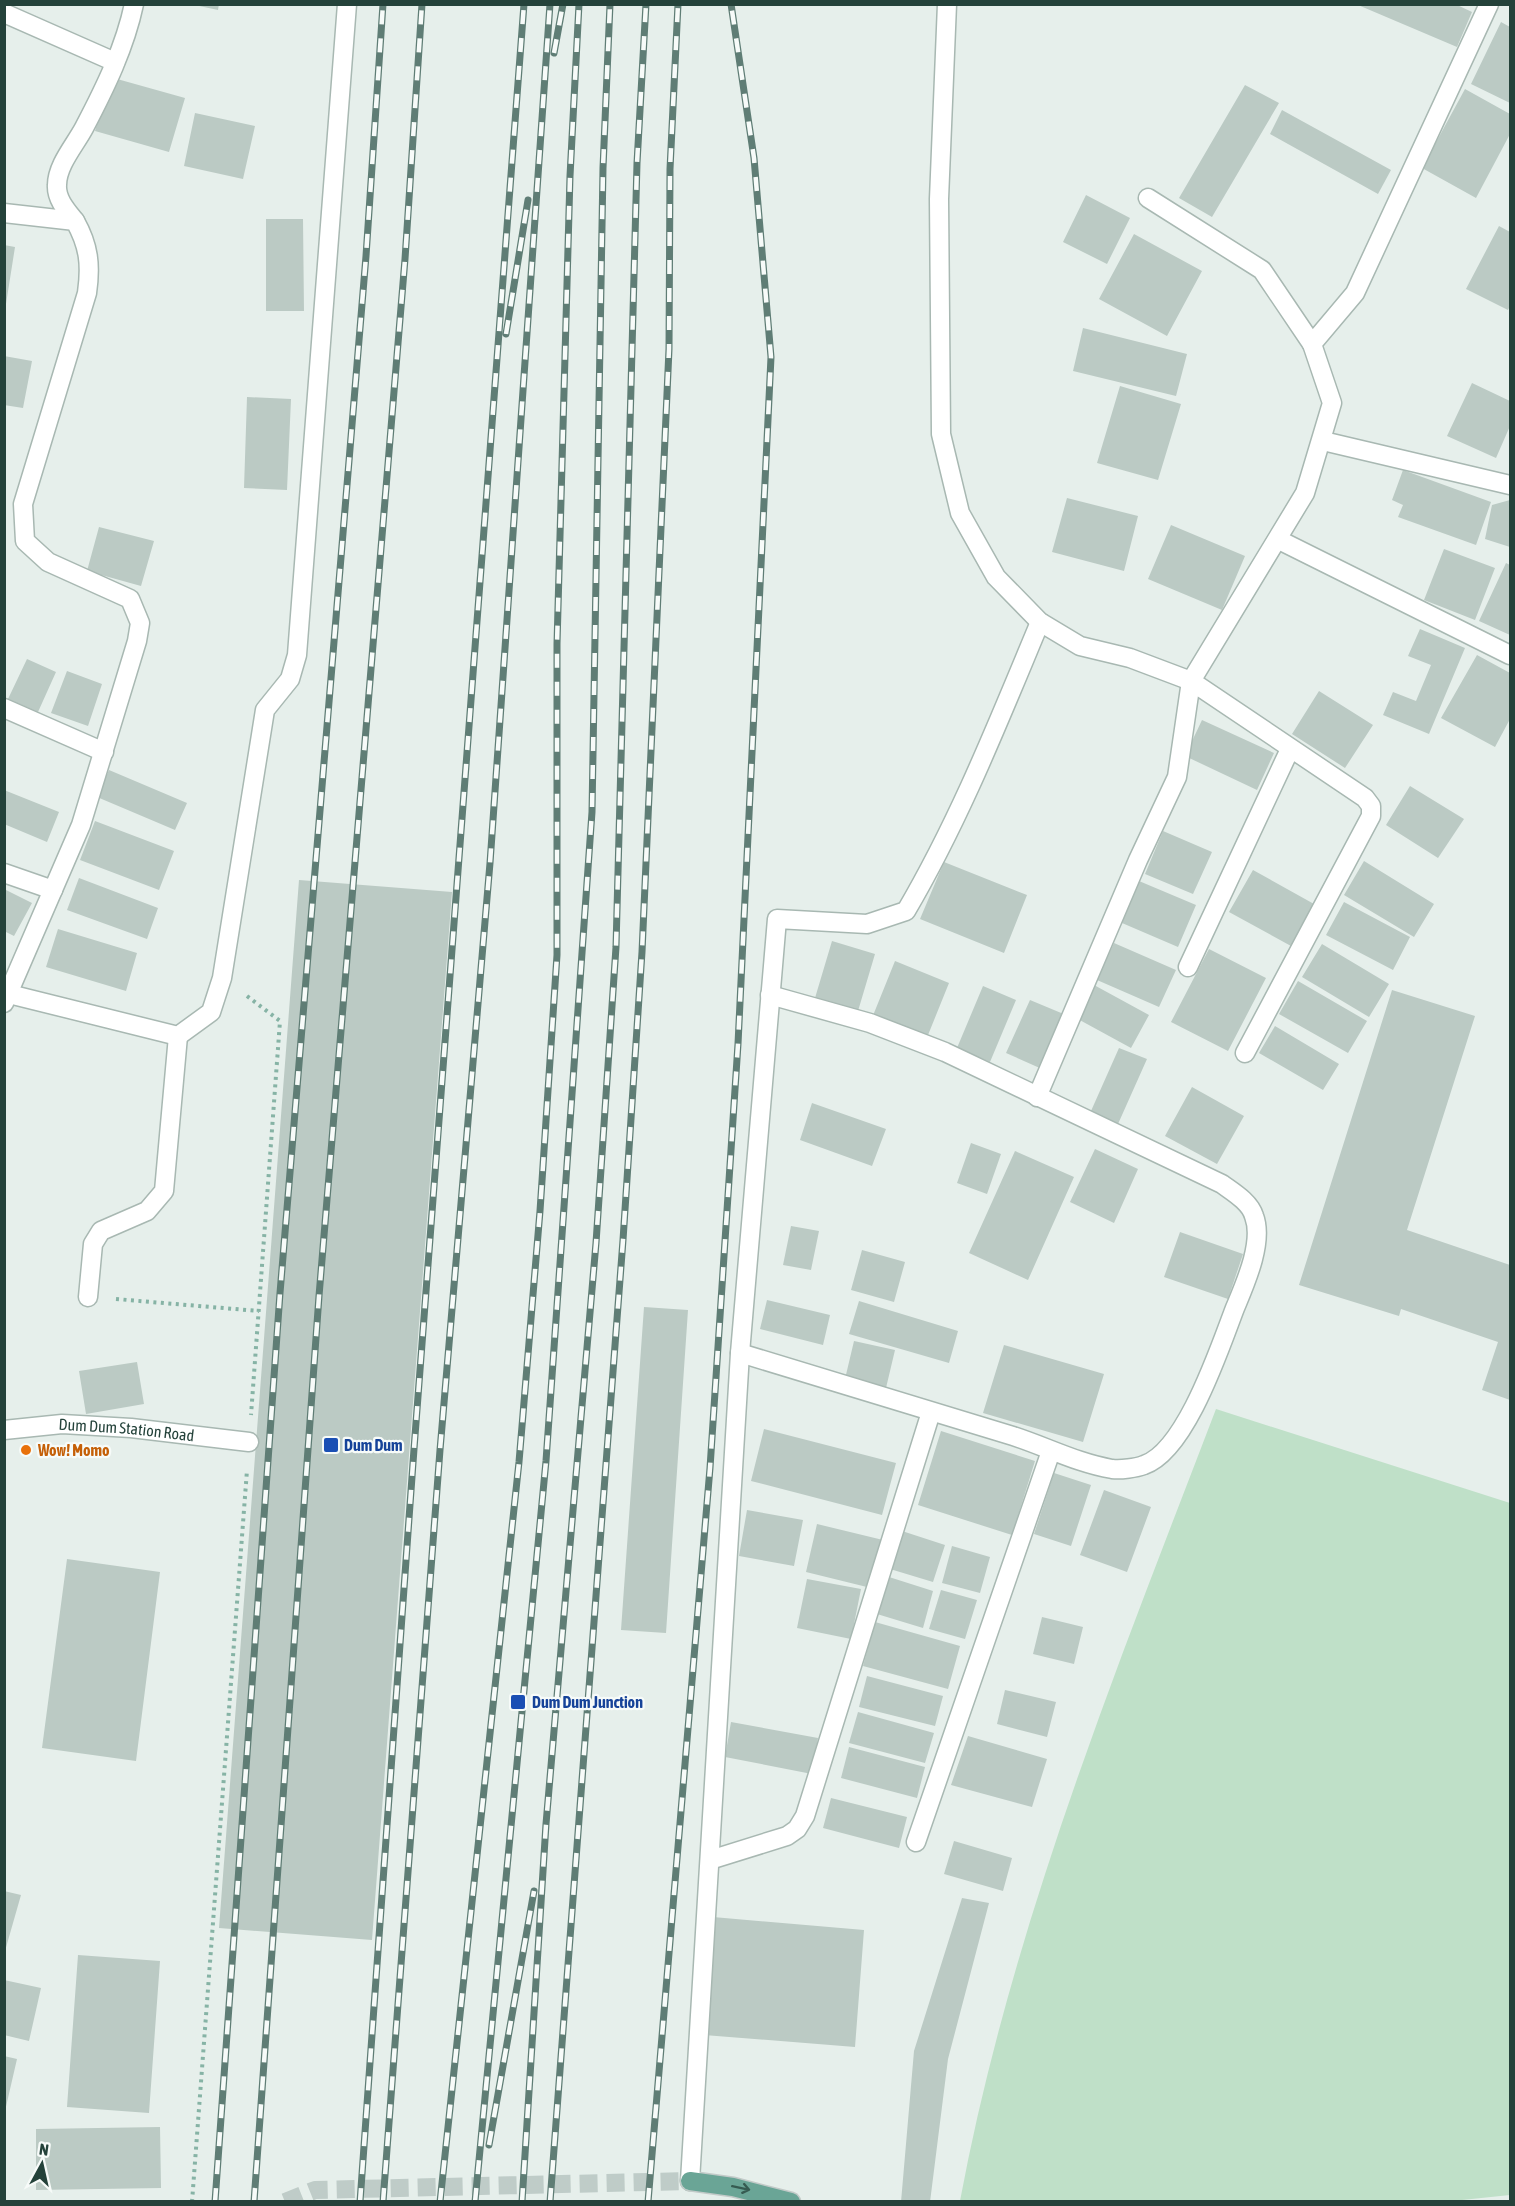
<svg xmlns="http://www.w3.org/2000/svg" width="1515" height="2206" font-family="'Asap Condensed',sans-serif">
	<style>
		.green { fill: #bfe0c8 }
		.building { fill: #bbcac4 }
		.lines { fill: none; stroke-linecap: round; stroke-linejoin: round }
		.primary-tunnel { stroke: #bfccc8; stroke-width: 18; stroke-dasharray: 18 9; stroke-linecap: butt }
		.street-casing { stroke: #a8b8b2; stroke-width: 21 }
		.primary-casing { stroke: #c2cac8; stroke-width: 21 }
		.path { stroke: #86b3a5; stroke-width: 4; stroke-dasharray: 3 4.5; stroke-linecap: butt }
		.street { stroke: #fff; stroke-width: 18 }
		.primary { stroke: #6aa596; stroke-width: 18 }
		.rail-casing { stroke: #5f7d75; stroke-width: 7 }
		.rail { stroke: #f7fbf9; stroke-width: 4.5; stroke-dasharray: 14; stroke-linecap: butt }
		.oneway { stroke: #365b51 }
		.transit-dot { fill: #1a4fb4; stroke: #f7fbf9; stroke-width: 2 }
		.food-dot { fill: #e8710a; stroke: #f7fbf9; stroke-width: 2 }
		.labels { text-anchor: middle; stroke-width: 4.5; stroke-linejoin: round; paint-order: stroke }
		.street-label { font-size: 16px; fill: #24423a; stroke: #f7fbf9 }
		.transit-label { font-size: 16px; font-weight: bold; fill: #164399; stroke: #f7fbf9; text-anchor: start }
		.food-label { font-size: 16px; font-weight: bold; fill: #c56008; stroke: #f7fbf9; text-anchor: start }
	</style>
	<rect width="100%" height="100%" fill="#e6efeb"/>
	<path class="green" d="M1216 1409 1510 1503V2195L1443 2202 960 2201C1011 1927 1117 1668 1216 1409Z"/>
	<path class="building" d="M190 4H219L218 10Z
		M1455 4 1472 12 1457 47 1358 5Z
		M1501 22 1510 27V103L1471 84Z
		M110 77 185 98 169 152 95 131Z
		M1245 85 1279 103 1212 217 1179 198Z
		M1465 89 1510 114V134L1476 198 1422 168Z
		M1282 110 1391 170 1378 194 1270 134Z
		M195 113 255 126 243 179 184 166Z
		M1086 195 1130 218 1107 264 1063 242Z
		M266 219H303L304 311H266Z
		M1499 226 1510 232V306L1508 310 1466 289Z
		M1134 234 1202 271 1167 336 1099 299Z
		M4 245 15 247 6 304H4Z
		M1083 328 1187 354 1176 396 1073 371Z
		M4 356 32 361 23 408 4 405Z
		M1472 383 1510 401V426L1496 458 1447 436Z
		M1120 386 1181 404 1158 480 1097 463Z
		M247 397 291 399 287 490 244 488Z
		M1403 470 1491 502 1476 545 1398 517 1403 505 1392 500Z
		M1067 498 1138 516 1124 571 1052 552Z
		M1510 500V547L1485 539 1492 505Z
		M1171 525 1245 556 1222 610 1148 579Z
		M99 527 154 541 141 586 87 571Z
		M1444 549 1495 568 1475 620 1424 600Z
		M1506 563 1510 565V635L1479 621Z
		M1420 629 1465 648 1429 734 1383 715 1393 692 1416 701 1431 665 1408 656Z
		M1477 655 1510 673V719L1495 747 1441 718Z
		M27 659 56 672 38 712 8 699Z
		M67 671 102 684 88 726 51 713Z
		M1319 691 1373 725 1345 768 1292 734Z
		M1202 720 1274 753 1257 790 1185 756Z
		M109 770 187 803 175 830 97 797Z
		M1410 786 1464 819 1438 858 1386 825Z
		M4 790 59 812 47 842 4 824Z
		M95 821 174 851 159 890 80 860Z
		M1163 831 1212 852 1193 894 1145 874Z
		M1364 861 1434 904 1414 937 1344 895Z
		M944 862 1027 895 1004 953 920 919Z
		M1253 870 1314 904 1291 946 1229 912Z
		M79 878 158 908 147 939 67 910Z
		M299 880 452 892 372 1940 219 1928Z
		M1139 881 1196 905 1178 947 1122 923Z
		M4 889 32 903 14 936 4 931Z
		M1344 902 1410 937 1393 970 1326 935Z
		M58 929 137 953 126 991 46 967Z
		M832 941 875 954 858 1011 815 998Z
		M1114 943 1176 970 1159 1007 1097 980Z
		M1322 944 1389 984 1369 1017 1302 977Z
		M1209 949 1266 978 1228 1051 1171 1022Z
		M895 961 949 983 926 1040 872 1018Z
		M1298 981 1367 1021 1348 1053 1279 1014Z
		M1094 985 1149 1015 1131 1048 1076 1018Z
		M983 986 1016 1000 990 1062 957 1048Z
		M1392 990 1475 1016 1407 1230 1510 1265V1400L1482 1390 1498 1342 1401 1309 1399 1316 1299 1285Z
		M1030 1000 1066 1015 1042 1069 1006 1053Z
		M1275 1026 1339 1064 1323 1090 1259 1053Z
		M1119 1048 1147 1059 1118 1124 1091 1111Z
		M1192 1087 1244 1116 1217 1164 1165 1136Z
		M812 1103 886 1129 872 1166 800 1140Z
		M971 1143 1001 1154 987 1194 957 1183Z
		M1095 1149 1138 1169 1114 1223 1070 1202Z
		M1015 1151 1074 1177 1028 1280 969 1253Z
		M791 1226 819 1231 811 1270 783 1265Z
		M1180 1232 1243 1254 1228 1299 1164 1277Z
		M862 1250 905 1262 894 1302 851 1290Z
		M767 1300 830 1315 823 1345 760 1329Z
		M859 1301 958 1331 949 1363 849 1334Z
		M644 1307 688 1310 666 1633 621 1630Z
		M854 1341 895 1350 886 1388 845 1379Z
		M1004 1345 1104 1374 1083 1442 983 1413Z
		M137 1362 144 1404 86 1414 79 1371Z
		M764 1429 896 1463 882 1515 751 1481Z
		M941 1431 1035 1461 1012 1535 918 1505Z
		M1054 1473 1091 1485 1071 1546 1034 1534Z
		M1104 1490 1151 1507 1127 1572 1080 1555Z
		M747 1510 803 1520 794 1566 739 1556Z
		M817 1524 883 1540 871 1588 806 1572Z
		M902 1531 945 1545 933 1582 890 1569Z
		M952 1546 990 1557 980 1593 942 1583Z
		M67 1559 160 1572 136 1761 42 1748Z
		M889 1577 933 1591 923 1628 877 1614Z
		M807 1579 861 1589 851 1639 797 1628Z
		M941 1590 977 1600 965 1639 929 1629Z
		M1042 1617 1083 1627 1074 1664 1033 1654Z
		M875 1622 960 1646 948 1689 863 1666Z
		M867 1676 943 1696 935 1726 859 1707Z
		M1005 1690 1056 1702 1047 1737 997 1724Z
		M858 1712 934 1733 925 1763 849 1743Z
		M731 1722 818 1738 812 1774 725 1757Z
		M968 1736 1047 1759 1032 1807 951 1785Z
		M849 1747 925 1767 917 1798 841 1778Z
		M831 1798 907 1817 899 1848 823 1828Z
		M954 1841 1012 1858 1003 1891 944 1874Z
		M4 1891 21 1895 5 1951H4Z
		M962 1898 989 1903 948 2059 930 2202H901L914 2051Z
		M713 1917 864 1930 855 2047 704 2035Z
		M78 1955 160 1961 149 2113 67 2107Z
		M4 1980 41 1988 29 2041 4 2035Z
		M4 2056 17 2059 5 2111H4Z
		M160 2127 161 2188 36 2190V2129Z"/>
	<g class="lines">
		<path class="primary-tunnel" d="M285 2202 315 2190 690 2181"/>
		<defs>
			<g id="street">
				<path d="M947 4 939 199 941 434 960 513 996 577 1040 622 1080 646 1130 658 1191 681 1305 493 1332 403 1312 344 1355 293 1489 4"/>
				<path d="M4 13 115 62"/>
				<path d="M1148 198 1262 270 1312 344"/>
				<path d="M4 213 75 221C89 246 91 265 87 293L23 504 25 541 48 562 130 599 140 623 137 641 81 825 4 1003"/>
				<path d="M75 221C67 211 56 199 57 185 57 165 75 145 84 128 105 88 125 47 134 4"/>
				<path d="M1323 441 1510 485"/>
				<path d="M1279 540 1510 655"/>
				<path d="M4 708 104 752"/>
				<path d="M4 873 53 890"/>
				<path d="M1188 967 1290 749"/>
				<path d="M9 994 178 1036 211 1012 222 978 265 710 290 679 297 655 347 4"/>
				<path d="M1037 1097 1138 860 1177 777 1191 681 1365 798 1371 806V816L1245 1053"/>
				<path d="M88 1297 93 1244 101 1231 147 1211 164 1191 178 1036"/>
				<path d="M740 1353C831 1381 922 1409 1013 1436 1047 1447 1077 1463 1112 1469 1121 1470 1136 1468 1144 1465 1186 1451 1220 1347 1235 1308 1245 1284 1264 1242 1254 1216 1250 1202 1233 1192 1222 1184L945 1052 870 1023 770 995"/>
				<path id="s1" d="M4 1430 62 1424 131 1428 249 1442"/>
				<path d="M916 1842 1051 1451"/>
				<path d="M710 1860 787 1836 797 1829 805 1816 931 1412"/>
				<path d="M690 2181 740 1353 777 919 867 924 906 911C960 819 999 720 1040 622"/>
			</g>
			<path id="primary" d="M690 2181 733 2187 791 2202"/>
		</defs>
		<use href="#street" class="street-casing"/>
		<use href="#primary" class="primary-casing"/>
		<path class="path" d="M247 996 280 1021 251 1415
			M116 1299 259 1311
			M192 2202 247 1470"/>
		<use href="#street" class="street"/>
		<use href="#primary" class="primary"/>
		<defs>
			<path id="rail" d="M554 53 563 4
				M506 334 528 200
				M489 2145 534 1891
				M215 2202 280 1293 366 256 383 4
				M254 2202 319 1296 405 259 422 4
				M360 2202 414 1449 524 4
				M383 2202 440 1450 490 863 550 4
				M440 2202 519 1462 540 1211 557 955V644L570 176 579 4
				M475 2202 546 1461 592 812 603 168 610 4
				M522 2202 546 1824 596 1243 616 947 637 163 646 4
				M550 2202 623 1240 642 952 669 349 670 169 678 4
				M648 2202 710 1468 738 1044 771 357 754 158 731 4"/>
		</defs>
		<use href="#rail" class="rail-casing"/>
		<use href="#rail" class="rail"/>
	</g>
	<defs><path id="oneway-shaft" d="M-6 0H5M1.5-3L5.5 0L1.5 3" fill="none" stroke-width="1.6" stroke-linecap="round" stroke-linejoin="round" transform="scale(1.5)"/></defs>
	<use class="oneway" href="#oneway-shaft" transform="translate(741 2188) rotate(12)"/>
	<g class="transit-dot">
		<rect x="323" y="1437" width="16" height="16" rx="3"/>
		<rect x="510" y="1694" width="16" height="16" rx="3"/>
	</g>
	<circle class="food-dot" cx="26" cy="1450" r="6"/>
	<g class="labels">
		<g class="street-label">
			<text dy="6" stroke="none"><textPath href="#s1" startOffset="123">Dum Dum Station Road</textPath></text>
		</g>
		<g class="transit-label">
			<text x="344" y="1451">Dum Dum</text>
			<text x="532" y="1708">Dum Dum Junction</text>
		</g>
		<g class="food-label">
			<text x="38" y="1456">Wow! Momo</text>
		</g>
	</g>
	<rect width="1515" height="2206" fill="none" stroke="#24423a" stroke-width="12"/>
	<g transform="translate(42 2164) rotate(8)" stroke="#f7fbf9" stroke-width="4.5" paint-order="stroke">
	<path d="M0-4.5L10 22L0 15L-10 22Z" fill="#24423a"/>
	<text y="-9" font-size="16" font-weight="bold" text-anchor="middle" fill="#24423a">N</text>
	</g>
</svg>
